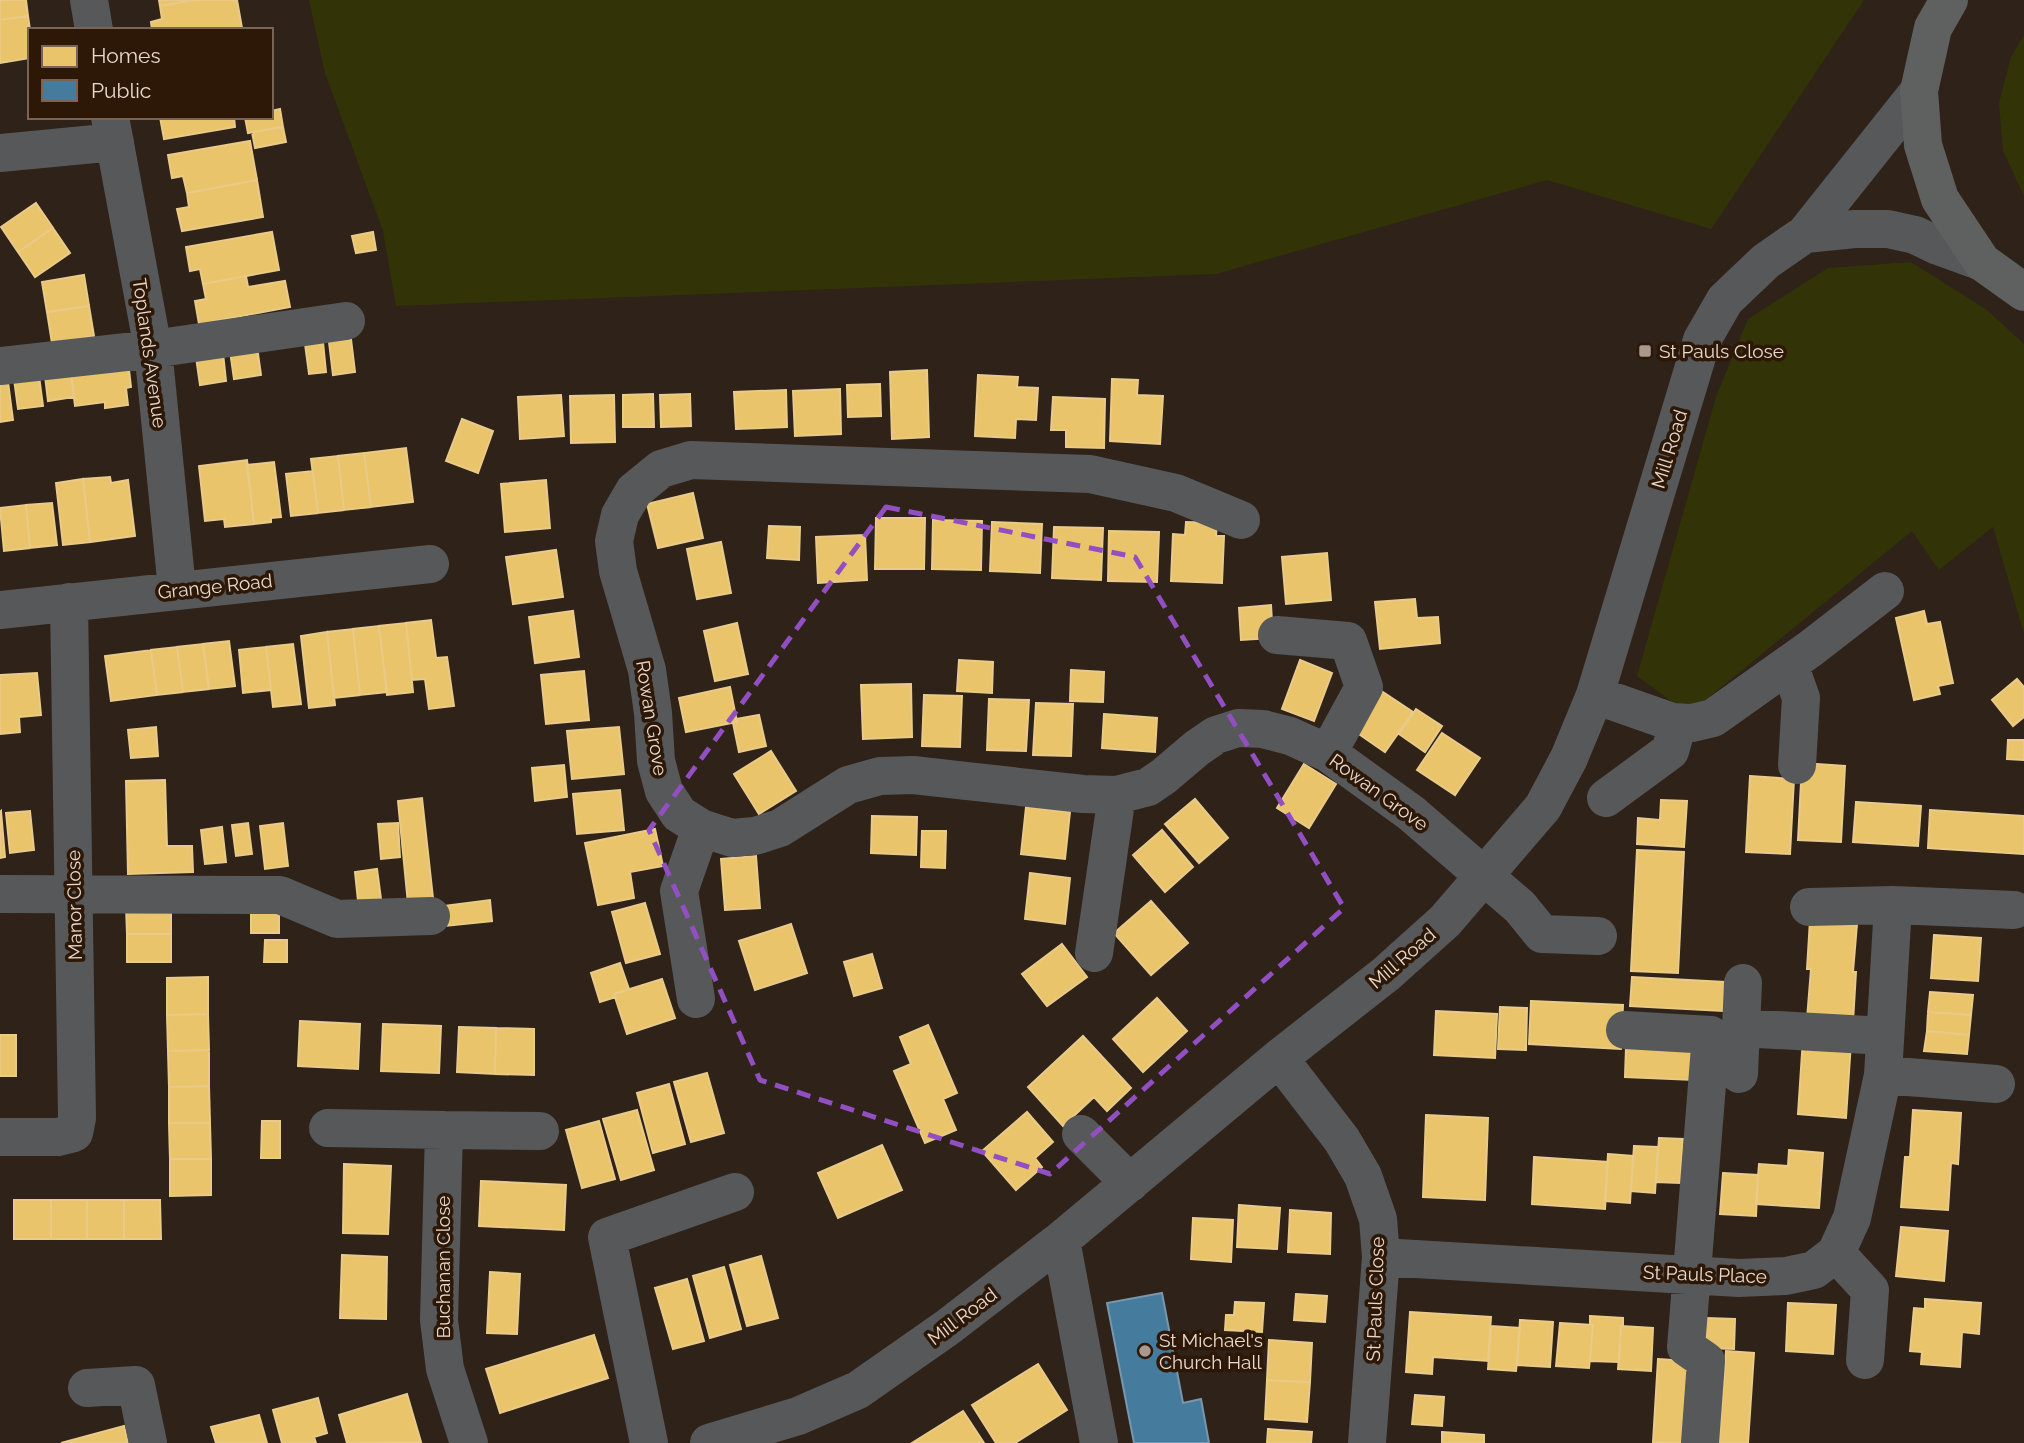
<svg xmlns="http://www.w3.org/2000/svg" width="2024" height="1443" font-family="Raleway,sans-serif">
	<style>
		.green { fill: #323408 }
		.homes { fill: #e9c46a; stroke: #e9ca88; stroke-width: 2 }
		.public { fill: #457b9d; stroke: #7697ac; stroke-width: 2 }
		.lines { fill: none; stroke-linecap: round; stroke-linejoin: round }
		.minor { stroke: #565859; stroke-width: 38 }
		.major { stroke: #5f6160; stroke-width: 38 }
		.marked { fill: none; stroke: #914fc2; stroke-width: 5; stroke-dasharray: 14 9; stroke-linejoin: round }
		.poi-dot { fill: #a7998e; stroke: #2d1706; stroke-width: 2.5 }
		.labels { text-anchor: middle; stroke-width: 7; stroke-linejoin: round; paint-order: stroke }
		.poi-label { font-size: 19px; fill: #e8d9ce; stroke: #2d1706; text-anchor: start }
		.street-label { font-size: 19px; fill: #e8d9ce; stroke: #2d1706 }
	</style>
	<rect width="100%" height="100%" fill="#2f2218"/>
	<path class="green" d="M309 0H1864L1711 229 1547 180 1216 274 396 306 383 231 325 73Z
		M2024 35V196L2003 151 1999 103 2011 57Z
		M1911 262 1987 310 2024 344V634L1993 527 1939 570 1912 531 1702 703 1675 704 1637 676 1716 397 1748 319 1828 268Z"/>
	<path class="homes" d="M0 0H26L28 16 0 20Z
		M159 0H194L160 6Z
		M194 0H237L242 28 232 30H152L151 22 162 19 160 6Z
		M28 16 30 30 28 45 30 58 0 63V20Z
		M280 109 283 127 248 133 245 117H271V111Z
		M160 117H234L235 127 164 139Z
		M283 127 286 142 255 148 252 132Z
		M250 141 257 180 187 193 183 176 172 178 168 155Z
		M257 180 263 217 182 231 177 209 189 207 187 193Z
		M36 203 53 228 18 252 1 227Z
		M53 228 70 253 35 277 18 252Z
		M272 232 279 270 203 284 200 269 190 271 186 247Z
		M373 232 376 250 356 253 352 236Z
		M84 275 89 306 47 312 42 282Z
		M246 276 248 287 285 281 290 307 199 324 195 301 206 299 203 284Z
		M89 306 94 336 52 343 47 312Z
		M351 339 355 372 333 375 329 342Z
		M323 342 326 372 309 374 305 344Z
		M257 347 261 375 234 379 230 351Z
		M223 353 226 381 200 385 196 357Z
		M128 361 131 387 126 388 128 405 105 408V402L75 406 71 373Z
		M927 370 929 437 892 439 890 372Z
		M71 373 74 397 48 401 45 376Z
		M978 375 1018 377 1017 387 1038 388 1036 420 1016 419 1015 438 975 436Z
		M39 376 43 406 18 409 14 379Z
		M1112 379 1138 380 1137 395 1163 396 1160 444 1110 441Z
		M8 382 13 420 0 422V383Z
		M880 384 881 416 848 417 847 385Z
		M840 389 841 434 795 436 793 391Z
		M786 390 787 427 736 429 734 392Z
		M653 394 654 427H623V395Z
		M690 394 691 426 661 427 660 395Z
		M561 395 564 436 520 439 518 397Z
		M614 395 615 442 571 443 570 396Z
		M1053 397 1105 399 1104 448 1066 447V430H1051Z
		M462 419 493 431 478 473 446 461Z
		M406 448 413 502 371 507 364 453Z
		M364 453 371 507 344 510 338 456Z
		M338 456 344 510 318 513 311 459Z
		M247 460 254 524 225 527 224 519 205 521 199 466Z
		M274 462 281 517 271 518V522L254 524 247 465Z
		M313 471 318 513 291 516 286 474Z
		M110 477 111 483 128 480 135 536 90 542 83 479Z
		M83 479 90 542 63 545 56 483Z
		M546 480 550 528 505 532 501 484Z
		M693 493 703 538 658 548 647 504Z
		M52 503 57 545 30 548 26 505Z
		M26 505 30 548 4 551 0 508Z
		M876 518H925L924 569H875Z
		M933 520 982 521 981 570 932 569Z
		M992 522 1042 524 1040 573 990 571Z
		M1186 522 1217 523 1216 536H1224L1222 583 1171 581 1173 534 1185 535Z
		M769 526 800 527 799 560 767 558Z
		M1054 527 1103 528 1101 580 1052 578Z
		M1109 531 1159 532 1157 582 1108 581Z
		M865 535 867 580 818 583 816 537Z
		M721 542 731 593 697 599 687 549Z
		M556 550 563 597 513 604 506 557Z
		M1327 553 1331 600 1286 604 1282 557Z
		M1415 599 1417 618 1438 617 1440 643 1380 649 1375 602Z
		M1271 605 1273 638 1241 640 1239 608Z
		M573 611 579 657 535 663 529 617Z
		M1924 611 1927 624 1940 622 1953 683 1938 686 1940 694 1914 700 1896 618Z
		M431 620 436 658 447 657 454 706 429 709 425 679 412 680 406 623Z
		M406 623 413 692 387 695 379 626Z
		M737 623 748 674 715 681 704 631Z
		M379 626 387 692 360 695 353 629Z
		M353 629 360 695 334 698 327 632Z
		M327 632 335 705 309 708 301 636Z
		M229 641 235 686 209 689 203 644Z
		M203 644 209 689 183 692 177 647Z
		M293 644 301 704 273 707 266 647Z
		M177 647 183 692 157 695 151 650Z
		M266 647 271 690 243 693 239 650Z
		M151 650 157 695 111 701 105 656Z
		M959 660 993 662 992 693 957 691Z
		M1300 660 1332 673 1314 721 1282 709Z
		M1071 670 1104 672 1103 702 1070 701Z
		M584 671 589 720 546 724 541 675Z
		M37 673 41 715 19 717 20 732 0 734V675Z
		M2017 679 2024 687V717L2013 726 1992 700Z
		M911 684 912 737 863 739 861 685Z
		M730 687 737 722 686 732 679 698Z
		M1380 690 1413 712 1385 752 1353 730Z
		M924 695 962 696 960 747 922 746Z
		M989 699 1029 700 1026 751 987 750Z
		M1036 703 1073 704 1071 756 1033 755Z
		M1416 709 1442 726 1425 752 1399 734Z
		M1104 714 1157 718 1155 752 1102 748Z
		M759 715 766 746 739 752 733 723 737 722 736 719Z
		M156 727 158 756 131 758 128 730Z
		M619 727 624 774 572 779 567 731Z
		M1442 733 1480 758 1455 795 1417 770Z
		M2008 740H2024V760L2007 759Z
		M771 751 796 791 759 814 734 774Z
		M1802 763 1845 766 1841 842 1798 840Z
		M1304 764 1336 784 1309 828 1277 808Z
		M564 765 567 797 535 801 532 768Z
		M1750 776 1794 779 1790 854 1746 852Z
		M165 780 167 846H192L193 872 128 874 126 781Z
		M620 790 624 830 577 834 573 794Z
		M422 798 434 907 408 904 398 801Z
		M1195 799 1228 838 1199 863 1165 824Z
		M1661 800 1687 801 1684 847 1637 844 1638 818 1660 820Z
		M1856 802 1921 806 1918 846 1853 842Z
		M1026 807 1070 812 1065 859 1021 854Z
		M1930 810 2024 816V854L1928 848Z
		M1 811 5 857 0 858V812Z
		M30 811 34 850 10 853 6 813Z
		M872 816 917 817 916 855 871 853Z
		M248 823 252 854 236 856 232 825Z
		M283 823 288 866 265 869 260 826Z
		M398 823 400 857 381 859 378 824Z
		M222 827 226 862 205 864 201 830Z
		M655 829 663 866 630 872 634 898 598 905 585 843Z
		M1162 830 1193 867 1165 892 1133 855Z
		M922 831H946L945 868 921 867Z
		M1637 850 1684 852 1678 973 1631 971Z
		M756 856 760 908 725 910 721 859Z
		M377 869 381 899 358 901 355 872Z
		M1030 873 1070 878 1065 924 1025 919Z
		M490 900 492 921 445 926 443 906Z
		M1151 901 1188 943 1151 975 1114 933Z
		M251 903H279V933H251Z
		M645 903 660 954 626 963 612 912Z
		M126 906H171V934H127Z
		M1810 920 1857 924 1853 972H1856L1853 1022 1807 1019 1811 969H1807Z
		M791 924 807 973 755 990 739 941Z
		M127 934H171V962H127Z
		M1934 935 1981 938 1978 981 1931 978Z
		M265 940H287V962H264Z
		M1062 944 1087 977 1047 1006 1022 974Z
		M872 954 882 988 854 996 844 962Z
		M620 963 629 989 614 994 616 997 600 1002 591 973Z
		M208 977V1014L167 1015V978Z
		M1632 977 1725 982 1723 1011 1630 1006Z
		M662 979 675 1018 627 1034 614 994Z
		M1930 992 1973 995 1971 1015 1928 1012Z
		M1157 998 1187 1031 1143 1072 1113 1039Z
		M1531 1001 1623 1005 1621 1049 1529 1044Z
		M1500 1007 1527 1008 1526 1050 1498 1049Z
		M1436 1011 1497 1014 1495 1058 1434 1055Z
		M1928 1012 1971 1015 1969 1035 1927 1031Z
		M208 1014 209 1050 168 1051 167 1015Z
		M300 1021 360 1024 358 1069 298 1066Z
		M383 1024 441 1026 439 1073 381 1071Z
		M928 1025 957 1093 943 1099 956 1130 925 1143 894 1071 911 1064 900 1037Z
		M459 1027 496 1028 495 1074 457 1072Z
		M496 1028 534 1029V1075L495 1074Z
		M1927 1031 1969 1035 1967 1054 1924 1051Z
		M0 1035H16V1076H0Z
		M1083 1036 1131 1088 1107 1111 1094 1097 1063 1126 1028 1087Z
		M1803 1038 1851 1042 1846 1118 1798 1114Z
		M1626 1047 1695 1050 1694 1080 1625 1077Z
		M209 1050V1086L169 1087 168 1051Z
		M707 1073 724 1133 691 1142 674 1082Z
		M669 1084 685 1144 653 1153 637 1093Z
		M209 1086 210 1123H169V1087Z
		M637 1110 654 1170 621 1180 603 1119Z
		M1913 1110 1961 1113 1958 1164 1951 1163 1948 1210 1901 1207 1905 1157H1910Z
		M1027 1112 1053 1142 1035 1158 1042 1167 1016 1190 982 1151Z
		M1426 1115 1488 1118 1485 1200 1423 1197Z
		M262 1121H280V1158H261Z
		M599 1121 615 1179 582 1188 566 1130Z
		M169 1123H210L211 1159H170Z
		M1659 1138 1683 1139 1680 1183 1656 1182Z
		M882 1145 902 1190 838 1218 818 1173Z
		M1634 1146 1658 1147 1655 1193 1631 1191Z
		M1789 1150 1823 1153 1819 1208 1756 1204 1759 1164 1788 1166Z
		M1608 1154 1633 1156 1630 1203 1605 1201Z
		M1534 1157 1608 1162 1605 1209 1532 1204Z
		M170 1159H211V1195L170 1196Z
		M344 1164 391 1166 388 1234 343 1233Z
		M1723 1173 1758 1175 1756 1216 1720 1214Z
		M481 1181 566 1185 564 1230 479 1226Z
		M14 1200H51V1239H14Z
		M51 1200H87V1239H51Z
		M87 1200H124V1239H87Z
		M124 1200H160L161 1239H124Z
		M1239 1205 1280 1208 1277 1249 1237 1247Z
		M1290 1210 1331 1213 1330 1254 1288 1252Z
		M1193 1218 1233 1220 1231 1262 1191 1259Z
		M1901 1227 1948 1231 1944 1281 1896 1276Z
		M342 1255 387 1257 386 1319 340 1318Z
		M761 1256 778 1318 747 1326 730 1265Z
		M724 1267 741 1329 710 1338 693 1276Z
		M490 1272 520 1274 517 1334 487 1333Z
		M687 1279 704 1341 673 1349 655 1288Z
		M1296 1294 1327 1296 1325 1322 1294 1320Z
		M1925 1299 1981 1303 1979 1334 1962 1332 1960 1367 1921 1364 1922 1352 1910 1351 1914 1308 1925 1309Z
		M1235 1302 1264 1303 1262 1332 1225 1330 1226 1315H1234Z
		M1788 1303 1836 1305 1833 1354 1786 1351Z
		M1410 1312 1491 1317 1488 1361 1433 1357 1432 1374 1406 1372Z
		M1590 1316 1623 1318V1326H1621L1619 1362 1590 1361 1593 1325H1590Z
		M1706 1318 1735 1319 1734 1349 1705 1348Z
		M1520 1320 1553 1322 1550 1367 1517 1365Z
		M1560 1323 1593 1325 1589 1368 1556 1366Z
		M1491 1326 1520 1328 1516 1371 1488 1369Z
		M1621 1326 1653 1328 1651 1371 1618 1369Z
		M594 1335 608 1378 500 1413 486 1369Z
		M1269 1340 1312 1343 1310 1382 1267 1380Z
		M1726 1351 1754 1353 1748 1443H1719Z
		M1658 1359 1687 1361 1682 1443 1653 1442Z
		M1038 1364 1067 1410 1015 1443H996L972 1405Z
		M1267 1380 1310 1382 1307 1422 1265 1419Z
		M407 1394 421 1442 347 1443 339 1415Z
		M1415 1395 1444 1397 1442 1426 1412 1424Z
		M318 1398 327 1433 314 1437 316 1443H282L273 1410Z
		M963 1411 984 1443H912Z
		M259 1415 267 1443H216L211 1427Z
		M124 1426 128 1443H61Z
		M1268 1429 1312 1432 1311 1443H1267Z
		M1442 1432 1484 1435V1443H1442Z"/>
	<path class="public" d="M1162 1293 1183 1403 1201 1399 1209 1443H1134L1107 1303Z"/>
	<g class="lines">
		<path class="minor" d="M89 0 94 30
			M110 117 153 349 177 589
			M0 153 115 142
			M1805 234 1855 229H1888L1915 235 1938 246 1982 262
			M0 366 153 349 346 321
			M1241 520 1176 493 1090 474 691 460 661 469 634 491 620 515 614 541 618 571 647 670 653 713 656 761 664 791 679 814 701 828 732 838 755 836 780 828 848 785 880 776 913 775 1083 794 1117 795 1148 787 1164 776 1197 748 1216 735 1238 728 1263 729 1290 736 1328 753 1411 813 1520 907 1542 934 1598 936
			M0 610 430 564
			M1277 635 1348 641 1364 687 1328 753
			M1789 664 1801 698 1797 765
			M1595 695 1672 722 1692 723 1713 718 1810 649 1885 591
			M1606 798 1670 751 1678 723
			M0 894 280 895 337 919 431 916
			M1809 907 1893 905 2014 910
			M1094 953 1117 795
			M696 999 679 891 701 828
			M1741 1028 1885 1036
			M1625 1030 1711 1035 1686 1347 1706 1361 1700 1443
			M1279 1058 1342 1140 1363 1176 1378 1219 1381 1257 1367 1443
			M1739 1074 1743 983
			M1883 1075 1996 1084
			M328 1128 444 1130 439 1320 445 1369 469 1443
			M444 1130 540 1131
			M1081 1134 1130 1183
			M0 1137H58L74 1133 77 1118 69 602
			M1061 1240 1099 1443
			M1836 1253 1870 1290 1865 1360
			M1381 1257 1739 1278 1786 1276 1814 1270 1836 1253 1852 1218 1883 1075 1893 905
			M87 1388 136 1385 148 1443
			M649 1443 607 1237 735 1192
			M709 1443 798 1416 858 1390 948 1327 1061 1240 1279 1058 1386 974 1445 921 1543 807 1569 758 1595 695 1702 340 1725 300 1766 261 1805 234 1919 91"/>
		<path class="major" d="M1949 0 1933 28 1919 91 1923 145 1940 199 1982 262 2024 292"/>
	</g>
	<path class="marked" d="M886 507 1135 557 1344 908 1050 1174 760 1080 649 830Z"/>
	<g class="poi-dot">
		<rect x="1638" y="344" width="14" height="14" rx="3.5"/>
		<circle cx="1145" cy="1351" r="7"/>
	</g>
	<g class="labels">
		<g class="poi-label">
			<text x="1659" y="358">St Pauls Close</text>
			<text x="1159" y="1347">St Michael's<tspan x="1159" dy="22">Church Hall</tspan></text>
		</g>
		<g class="street-label">
			<text transform="translate(150 353) rotate(82)" y="7">Toplands Avenue</text>
			<text transform="translate(1669 449) rotate(-73)" y="7">Mill Road</text>
			<text transform="translate(215 586) rotate(-6)" y="7">Grange Road</text>
			<text transform="translate(652 718) rotate(81)" y="7">Rowan Grove</text>
			<text transform="translate(1379 792) rotate(36)" y="7">Rowan Grove</text>
			<text transform="translate(74 905) rotate(-91)" y="7">Manor Close</text>
			<text transform="translate(1402 958) rotate(-41)" y="7">Mill Road</text>
			<text transform="translate(443 1267) rotate(-90)" y="7">Buchanan Close</text>
			<text transform="translate(1705 1274) rotate(2)" y="7">St Pauls Place</text>
			<text transform="translate(1375 1299) rotate(-88)" y="7">St Pauls Close</text>
			<text transform="translate(962 1316) rotate(-37)" y="7">Mill Road</text>
		</g>
	</g>
	<rect x="28" y="28" width="245" height="91" fill="#2d1706" stroke="#786556" stroke-width="2"/>
	<rect x="42" y="46" width="35" height="21" fill="#e9c46a" stroke="#786556" stroke-width="2"/>
	<text x="91" y="63" font-size="21" fill="#e8d9ce">Homes</text>
	<rect x="42" y="80" width="35" height="21" fill="#457b9d" stroke="#786556" stroke-width="2"/>
	<text x="91" y="98" font-size="21" fill="#e8d9ce">Public</text>
</svg>
